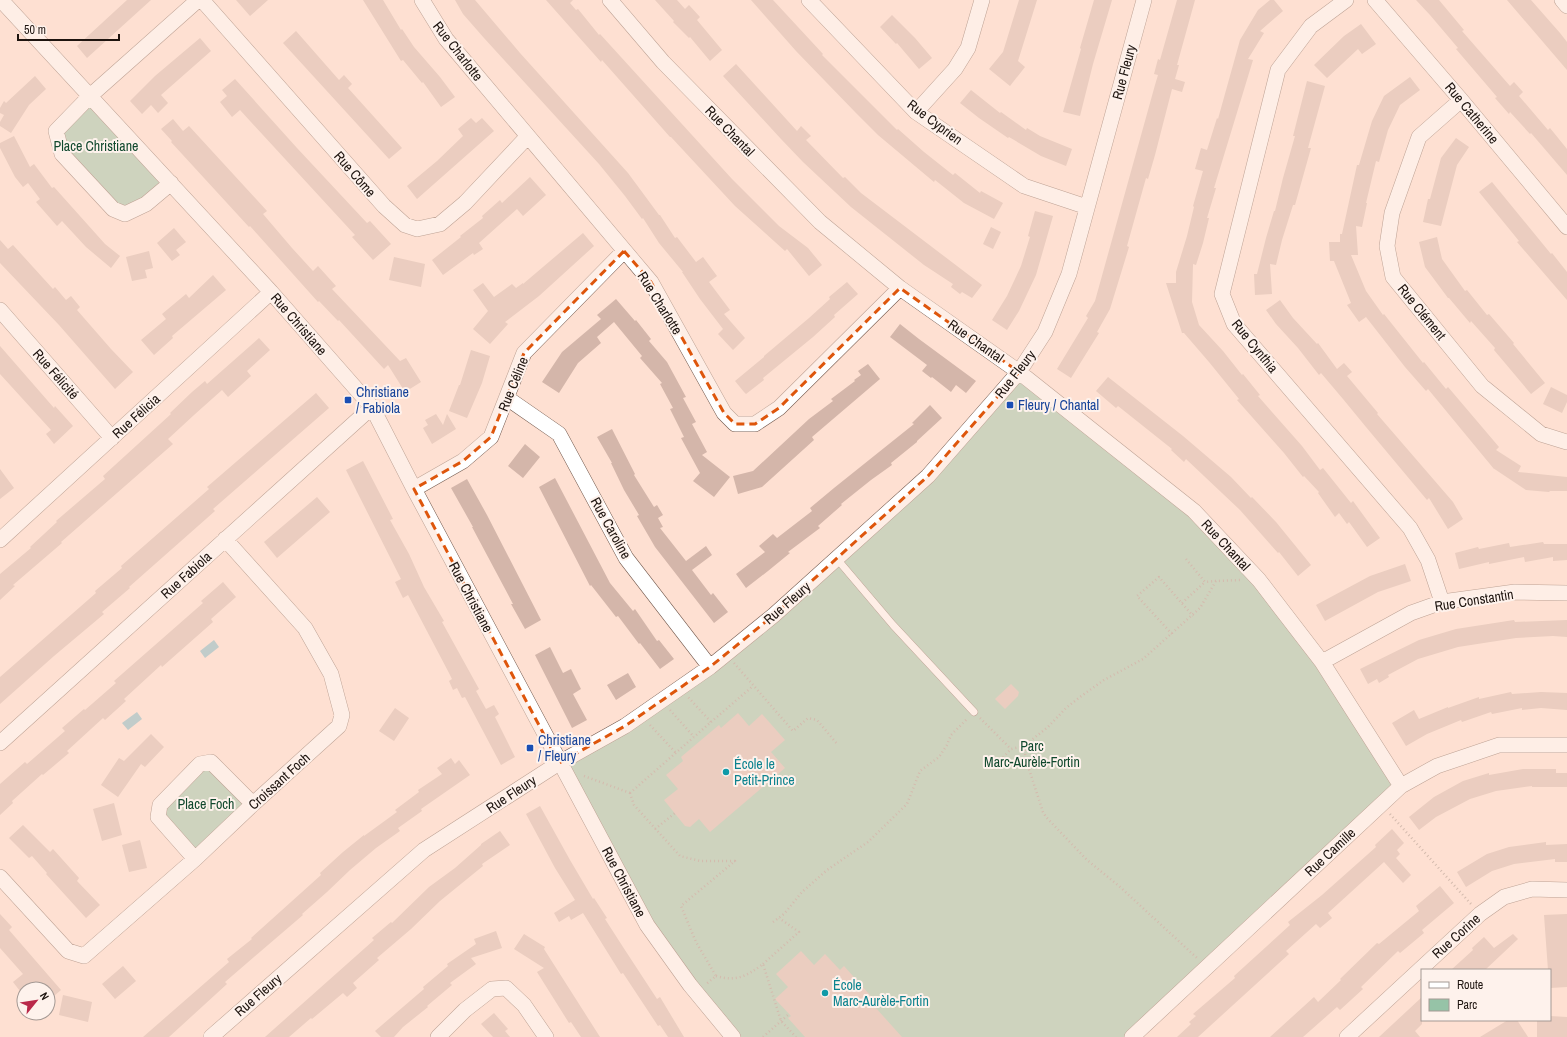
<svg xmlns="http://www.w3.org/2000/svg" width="1567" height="1037" font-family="'Archivo Narrow',sans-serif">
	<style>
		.green { fill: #96c3a7 }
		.water { fill: #79b3c1 }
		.building { fill: #d4b6aa }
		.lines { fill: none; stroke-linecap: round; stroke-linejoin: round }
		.lane-casing { stroke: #73594d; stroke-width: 8 }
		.street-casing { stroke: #73594d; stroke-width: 16 }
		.path { stroke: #a28d82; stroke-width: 2.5; stroke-dasharray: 1 3; stroke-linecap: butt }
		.lane { stroke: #fff; stroke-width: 7 }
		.street { stroke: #fff; stroke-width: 15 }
		.marked { fill: none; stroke: #de560c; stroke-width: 3; stroke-dasharray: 8 5; stroke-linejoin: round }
		.transit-dot { fill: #1a4fb4; stroke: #fef2ec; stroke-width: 1.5 }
		.culture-dot { fill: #0f9aa8; stroke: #fef2ec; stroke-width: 1.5 }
		.labels { text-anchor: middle; stroke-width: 4; stroke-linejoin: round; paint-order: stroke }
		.street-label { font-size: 14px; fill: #1e140f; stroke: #fef2ec }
		.park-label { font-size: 14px; fill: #10482d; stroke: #fef2ec }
		.transit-label { font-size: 14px; fill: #164399; stroke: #fef2ec; text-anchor: start }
		.culture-label { font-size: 14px; fill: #0d838f; stroke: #fef2ec; text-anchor: start }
	</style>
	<rect width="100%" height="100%" fill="#fee0d2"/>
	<path class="green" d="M90 96 171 183 125 214 62 154 56 131Z
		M1019 372 1194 511 1259 580 1401 786 1131 1037H733L690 985 559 763 625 726 842 554Z
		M211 762 253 804 195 859 158 817Z"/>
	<path class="water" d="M214 640 219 647 205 658 200 651Z
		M137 712 142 719 128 730 122 723Z"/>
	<path class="building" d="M127 0H151L87 58 77 46Z
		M236 0H268L250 16Z
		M363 0H383L401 30 402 29 414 47 440 77 455 97 441 107 423 82 422 83 403 60 401 61Z
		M455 0H475L520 53 628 173 659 215H660L675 238 677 237 696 262 703 257 717 276 709 282 730 310 724 314 745 338 733 350 718 334 723 329 700 299 682 272H683L659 243 643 218 642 219 625 196 599 164 484 38 463 14Z
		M546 0H573L570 3 576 10 578 9 599 35 600 34 732 179 779 226 808 248 822 265 809 276 787 249 785 251 735 206 671 137H670L602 60 601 62Z
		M655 0H677L685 9 689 5 700 17 697 20 722 50 710 61 690 37 689 38 673 22 674 21Z
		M751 0H773L823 54 822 55 897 130 898 129 924 152 953 175 955 173 980 193 981 191 1003 203 994 219 964 203 935 180 934 182 878 135 856 113 796 51Z
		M1019 0H1037L1018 61 1025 67 1010 86 989 69 1003 52Z
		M1094 0H1112L1093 64 1080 116 1063 112 1081 49 1080 48Z
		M1177 0H1195L1177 65H1179L1175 79 1185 82 1182 92 1172 89 1155 155 1148 179 1146 178 1127 246 1129 247 1110 309 1097 332 1099 333 1071 378 1057 369 1088 318 1086 316 1095 301 1155 85 1158 75 1154 74 1158 59 1160 60Z
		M1270 0H1274L1283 11 1260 31 1264 33 1248 59 1253 60 1214 188H1216L1207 218H1209L1203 243 1196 265 1193 264 1192 302 1199 325 1223 351 1242 375 1243 374 1260 395 1258 396 1302 446 1320 470 1323 468 1351 503 1353 501 1361 512 1380 538 1367 547 1349 522 1347 524 1339 513 1335 517 1318 493 1319 492 1304 476 1303 477 1284 453 1237 400 1239 399 1209 362 1184 333H1182L1166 283H1176V272L1187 236 1194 207 1193 206 1203 171 1195 169 1201 148 1207 150 1217 118 1218 119 1240 40 1258 10Z
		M1416 0H1439L1464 30 1462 31 1510 86 1514 82 1523 92 1519 96 1548 130 1550 128 1567 149V175L1531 133 1530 134 1510 112 1509 114 1495 98 1497 97 1456 49 1458 48 1430 15Z
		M1507 0H1531L1560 33 1567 42V70Z
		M892 15 915 38 932 58 919 69 897 43 896 44 880 27Z
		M1361 24 1376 44 1362 54 1358 49 1327 78 1314 65 1344 36Z
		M296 31 339 80 344 75 352 84 348 88 402 148 389 159 283 43Z
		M200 38 211 51 161 95 168 103 158 113 151 105 142 114 130 101 155 76Z
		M736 64 797 131 801 126 811 136 806 140 843 178 845 177 861 193 982 285 972 298 962 292 960 294 951 287 953 284 924 265 851 207 803 162 781 139 723 76Z
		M35 76 46 89 29 105 11 133 0 126V122L4 115 0 113V108L4 101 6 103Z
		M1410 77 1420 90 1400 105 1388 130 1379 162 1376 161 1366 203H1367L1362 227 1356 226 1358 255H1351L1366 291 1383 315 1384 314 1423 363 1424 362 1446 389 1448 387 1499 447 1496 450 1521 466 1518 472 1567 477V491H1550L1549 492 1526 490 1493 468 1494 469 1428 389 1426 391 1405 367 1366 317 1359 322 1347 305 1351 303 1334 261H1330L1329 242H1340V234H1342L1357 165H1359L1372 121 1384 96Z
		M235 79 297 148 367 223 370 221 391 244 373 260 352 237 355 235 240 110 232 117 220 102 227 96 222 90Z
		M1307 81 1325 86 1308 148H1311L1295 205H1293L1282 240 1276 265 1270 264 1272 294 1255 295 1254 274H1257L1266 238 1274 211H1275L1283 178 1295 136H1293Z
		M971 90 1000 113 1001 112 1026 130 1027 128 1040 136 1072 149 1066 166 1041 156 1009 137 1008 138 979 118 960 103Z
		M471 118 476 123 482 118 494 131 417 199 407 186 437 161 463 136 458 129Z
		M173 119 183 131 189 126 267 211 263 214 292 248 313 271 318 266 336 286 332 289 400 361 406 358 421 382 405 392 388 365 384 369 339 320 338 321 319 301 318 302 250 226 249 227 171 142 172 141 161 129Z
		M14 136 30 167 34 164 52 188 54 187 105 244 120 256 111 268 86 247 62 221 57 226 36 202 40 199 28 183 23 187 15 177 0 148V143Z
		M1456 138 1469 147 1457 165 1441 226 1423 222 1428 199H1430L1441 158Z
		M530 177 546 195 523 216 517 209 479 243 483 249 474 255 473 253 443 275 432 260 461 237 460 236 483 218 482 216 500 200 502 203Z
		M1492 182 1551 254 1552 253 1567 272V300L1517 242 1519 241 1479 192Z
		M1035 211 1053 216 1036 275 1019 311 1007 330 992 320 1007 296 1021 266 1030 237 1028 236Z
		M991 227 1001 232 993 249 983 244Z
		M174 228 186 242 176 250 180 255 172 261 157 243Z
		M583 233 594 246 539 296 505 322 508 324 490 344 473 329 488 311 473 290 483 283 494 297 512 284 516 288 523 283V284Z
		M1437 237 1442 259 1465 291 1467 290 1487 315 1489 314 1514 343 1513 344 1545 383 1531 394 1494 350 1495 348 1471 321 1470 323 1449 298H1448L1425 267 1419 242Z
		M0 240 8 249 13 245 53 289 55 287 66 300 71 296 80 307 77 310 111 349 133 372 115 389 59 325 0 263Z
		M149 251 153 268 145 270 147 278 132 281 126 257Z
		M394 257 425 264 421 287 389 280Z
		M213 275 226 290 172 336 173 338 154 355 141 340 166 319 162 314 186 294 189 298Z
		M847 282 858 294 834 315 835 317 813 337 763 378 764 380 746 394 744 392 735 381 764 357V356L809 318 830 299 829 297Z
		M616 299 635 321 636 320 651 339 649 341 667 362 686 397 683 398 696 422 692 424 707 452 702 455 730 477 714 497 693 481 700 473 681 438 684 437 670 409 673 408 660 384 662 383 640 358 642 356 614 322 597 337 601 343 578 363 559 393 542 382 562 352 601 319 597 315Z
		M1280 300 1293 318 1317 344 1318 343 1337 369 1344 363 1352 372 1347 376 1378 413 1377 414 1453 502 1463 519 1448 529 1429 498 1427 500 1366 427 1343 399 1321 373 1319 375 1298 348 1276 324 1266 310Z
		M900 324 919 339 976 381 966 393 956 385 951 392 932 377 931 378 922 371 927 365 890 337Z
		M259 338 270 350 247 371 251 376 228 397 222 390 194 415 168 439 173 444 61 542 62 543 13 585 15 586 0 600V574L31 548 30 547 57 522 56 521 105 479 103 476 171 414 170 413 192 392 205 381 207 384Z
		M0 346 54 408 55 406 73 426 54 444 46 434 51 430 0 374Z
		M471 350 490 356 482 383 467 418 449 411 459 385H460Z
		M868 364 880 379 812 437 814 440 762 487 738 494 733 476 753 471 809 419 833 401 831 399 855 381 854 380 861 375 858 371Z
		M1108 377 1183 436 1231 477 1251 498 1252 497 1276 522 1311 565 1298 576 1279 552 1278 553 1240 510 1186 459 1184 462 1171 450 1172 449 1118 406 1116 408 1096 391Z
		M1551 387 1567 395V402L1562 413 1543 404Z
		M316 393 329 408 213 509 215 511 129 587 130 588 102 612 104 614 54 656 0 704V677L96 593 95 591 122 568 121 566 209 489 207 487Z
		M930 405 942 418 917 441V442L891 463 892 465 871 480 841 504 842 505 818 526 820 528 788 552 790 553 768 571 746 588 736 574 765 552 759 546 773 534 777 538 812 511 810 508 834 488 914 424 912 423Z
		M436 414 443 425 447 414 456 429 432 444 423 428 428 425 425 420Z
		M612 429 635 474 634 475 654 507 657 505 663 515 658 518 663 527 660 528 686 561 706 546 712 555 692 570 711 595 713 593 728 612 714 623 655 547 637 516 639 515 624 490 611 463H612L597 437Z
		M525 444 540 457 523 478 508 466Z
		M363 461 393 519 390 520 409 554 424 587 444 621 442 622 479 689 476 691 486 709 494 705 499 714 495 717 515 757 501 765 465 697 462 698 457 688 453 690 449 681 452 679 449 673 408 595 403 598 395 582 401 579 346 470Z
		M0 469 14 488 0 499Z
		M555 478 610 583 633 611 635 609 657 641 659 640 674 659 660 669 640 643 639 644 618 616 616 617 591 585 590 586 539 487Z
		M467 479 487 515 541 620 525 629 511 604H513L472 527H473L451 488Z
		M317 497 330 512 277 558 264 542Z
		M1543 542 1544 544H1567V560L1553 561V557L1525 562 1524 557 1489 564V562L1459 569 1455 553 1478 547 1479 549 1509 543 1510 547Z
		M1405 564 1411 581 1378 592 1325 621 1316 605 1370 576Z
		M223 582 236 597 211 619 213 622 162 667 161 665 124 699 126 701 105 720 103 718 67 751 69 753 43 775 42 774 12 801 13 803 0 815V784L25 762 27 764 65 731 62 728 84 709 85 710 116 683 114 681 203 603 201 601Z
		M1514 620 1515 622 1567 620V637L1553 636 1516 638 1458 647 1418 659 1388 675 1389 677 1379 683 1377 679 1368 684 1360 669 1419 640 1456 629Z
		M550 647 563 673 571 669 581 689 573 694 587 720 572 728 535 655Z
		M628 673 636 687 616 700 607 685Z
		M1011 684 1019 692 1018 696 1005 709 995 699Z
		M1511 692 1512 694 1541 692 1567 693V710L1541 708 1522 710V708L1492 714 1491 712 1462 722 1461 720 1427 734 1406 746 1392 723 1414 710 1419 719 1448 707V708L1479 697V699Z
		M395 708 409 718 394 741 379 731Z
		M738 713 749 726 762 714 785 740 771 752 785 768 710 832 699 819 690 827 685 826 664 800 678 789 666 775 683 761 681 757 719 725 721 728Z
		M151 734 164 747 145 767 141 764 118 797 101 785 119 758 124 761Z
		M451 758 455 764 459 760 470 775 421 809 422 811 398 828 400 831 376 848 350 870 327 892 302 914 303 915 225 982 227 984 169 1037H143L229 962 227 959 252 939 251 938 321 875 320 873 343 852 364 835V836L397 812 395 810 419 792 418 790 442 774 437 768Z
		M1523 769H1556V773H1567V787H1532V786L1496 791 1470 799 1436 817 1419 830 1409 817 1434 797 1463 781 1489 773V775Z
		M114 803 122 835 102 841 93 809Z
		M540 806 570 860 593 899 594 898 607 918 605 919 623 947 657 999 660 997 684 1037H668L660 1025 658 1026 623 973 621 974 583 913 571 920 569 916 559 922 554 913 575 900 555 868 526 814Z
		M23 825 50 852 53 849 79 878 77 881 100 905 86 918 46 874 47 873 32 856 29 858 9 838Z
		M1392 829 1404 843 1397 850 1400 854 1396 858 1411 875 1403 883 1384 862 1328 913 1332 918 1320 928 1316 924 1286 951 1289 954 1198 1037H1177L1191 1024 1189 1022 1196 1016 1193 1014 1235 978 1234 976 1290 925 1288 922 1322 895 1376 847 1375 845Z
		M500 831 510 845 482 864 483 866 440 901 411 929 377 958 379 960 353 983 357 988 347 997 343 993 312 1019 311 1018 289 1037H265L374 940 372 938 391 922 392 923 429 887 455 868 481 845V844Z
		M140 840 147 868 129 872 122 845Z
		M1546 842V845L1567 844V862H1555V859L1514 864 1492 871 1466 887 1457 872 1487 854 1509 847Z
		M1440 886 1454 903 1422 930 1424 933 1400 953 1398 951 1361 987 1363 989 1340 1010 1337 1007 1303 1037H1270L1314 997 1318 1002 1341 980 1340 979 1377 943 1379 944 1419 911 1416 906Z
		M0 914 12 927 9 930 61 990 48 1001V989H24L23 995 13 982 23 974 0 948Z
		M1567 914V987L1550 988V970H1548L1544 915Z
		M496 931 502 948 471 958 476 964 450 983 452 985 427 1006 428 1007 403 1027 394 1037H381L375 1031 424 989 423 987 448 966 447 964 476 944 474 939Z
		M524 934 545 947 544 949 600 1037H581L571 1022 569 1023 537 972 544 968 514 949Z
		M1513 934 1518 939 1485 970H1451L1473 950 1472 948 1484 937 1494 948Z
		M801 951 814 965 825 954 840 970 844 966 878 1004 875 1007 902 1037H805L788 1018 791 1016 775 999 788 987 776 974Z
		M123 966 136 981 115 999 102 984Z
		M63 995 92 1002 88 1022 59 1015Z
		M1422 997V1024L1415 1031 1420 1037H1379Z
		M494 1013 508 1029 505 1031 510 1037H493L481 1024Z
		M1550 1016 1567 1017V1037H1537V1020H1550Z
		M1508 1020H1517L1528 1037H1480Z"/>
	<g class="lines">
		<defs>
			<path id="lane" d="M837 559 893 625 974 712"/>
			<path id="street" d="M1 0 271 292 372 407 414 489 647 925 690 985 733 1037
				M202 0 384 206 405 225 417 229 440 224 465 203 528 136
				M422 0 446 39 651 282 724 413 735 424H755L779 408 900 288
				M610 0 663 62 820 222 900 288 1019 372 1194 511 1259 580 1322 662 1401 786
				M809 0 916 112 1024 186 1087 207
				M1346 0 1311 26 1278 70 1222 294 1234 324 1410 528 1428 560 1442 602
				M1375 0 1461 100 1567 227
				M1562 0 1567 6
				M1461 100 1419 137 1392 213 1387 246 1393 277 1482 386 1541 434 1567 442
				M916 112 955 69 968 48 982 0
				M171 183 146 204 125 214 113 209 62 154 56 131 90 96 198 0
				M0 310 112 438
				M507 398 559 434 626 558 710 667
				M414 489 463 461 491 437 524 353 624 251
				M0 540 271 292
				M1322 662 1411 613 1442 602 1515 592 1567 593
				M0 743 372 407
				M195 859 158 817 160 805 200 764 211 762 253 804
				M0 877 68 951 84 956 195 859 253 804 339 726 342 715 331 674 305 628 225 539
				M211 1037 424 850 559 763 625 726 710 667 774 615 928 476 1019 372 1045 332 1069 274 1144 0
				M438 1037 465 1010 492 989 506 988 524 1005 546 1037
				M1132 1037 1401 786 1437 766 1499 745H1567
				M1347 1037 1480 914 1504 897 1532 889 1567 890"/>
		</defs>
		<use href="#lane" class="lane-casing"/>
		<use href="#street" class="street-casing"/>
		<path class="path" d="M1186 559 1205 582 1216 581
			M1182 603 1205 582
			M1172 634 1137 596 1159 577 1193 616
			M734 663 793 731 808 718 817 720 838 745
			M670 710 694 737
			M980 718 1011 749
			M711 722 753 686
			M650 725 676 753
			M1024 746 1026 760 1043 812 1046 817 1087 860 1119 886 1197 958
			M992 769 1011 749 1024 746 1048 727 1066 708 1080 697 1104 680 1143 659 1200 608 1216 581 1240 580
			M584 776 630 793
			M630 793 634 805 680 856 700 861H735L681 906 696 942 716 976 705 985
			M630 793 711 722 688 697
			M1390 814 1471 904
			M655 829 675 813
			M773 922 784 914 802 892 827 870 868 842 907 804 920 771 939 757 947 745 951 735 968 718
			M763 964 799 932 779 918
			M716 976C736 982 747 976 763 964L781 1021 796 1037
			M763 1037 789 1014"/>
		<use href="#lane" class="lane"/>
		<use href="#street" class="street"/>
	</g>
	<path d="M0 0H1567V1037H0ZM624 251 651 282 724 413 735 424H755L779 408 900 288 1019 372 928 476 774 615 710 667 625 726 559 763 414 489 463 461 491 437 524 353Z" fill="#fee0d2" fill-opacity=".55" fill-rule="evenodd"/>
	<path class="marked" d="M624 251 651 282 724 413 735 424H755L779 408 900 288 1019 372 928 476 774 615 710 667 625 726 559 763 414 489 463 461 491 437 524 353Z"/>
	<g class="transit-dot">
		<rect x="344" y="396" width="8" height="8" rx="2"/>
		<rect x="1006" y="401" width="8" height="8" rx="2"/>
		<rect x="526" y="744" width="8" height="8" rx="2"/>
	</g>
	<g class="culture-dot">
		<circle cx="726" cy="772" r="4"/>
		<circle cx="825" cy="993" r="4"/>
	</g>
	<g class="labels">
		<g class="street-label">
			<text transform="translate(458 51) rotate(52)" y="5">Rue Charlotte</text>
			<text transform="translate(1124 72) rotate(-75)" y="5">Rue Fleury</text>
			<text transform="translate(1472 113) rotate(50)" y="5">Rue Catherine</text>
			<text transform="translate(935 122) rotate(37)" y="5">Rue Cyprien</text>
			<text transform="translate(730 131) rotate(46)" y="5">Rue Chantal</text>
			<text transform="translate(355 174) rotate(49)" y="5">Rue Côme</text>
			<text transform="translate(660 303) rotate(58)" y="5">Rue Charlotte</text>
			<text transform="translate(1422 312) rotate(51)" y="5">Rue Clément</text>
			<text transform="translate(299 324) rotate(49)" y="5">Rue Christiane</text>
			<text transform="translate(976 341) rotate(35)" y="5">Rue Chantal</text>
			<text transform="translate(1255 346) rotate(51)" y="5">Rue Cynthia</text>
			<text transform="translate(56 374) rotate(49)" y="5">Rue Félicité</text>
			<text transform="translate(1015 374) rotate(-52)" y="5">Rue Fleury</text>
			<text transform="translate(513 384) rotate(-68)" y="5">Rue Céline</text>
			<text transform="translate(136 416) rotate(-42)" y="5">Rue Félicia</text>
			<text transform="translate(611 528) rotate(61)" y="5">Rue Caroline</text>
			<text transform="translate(1226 545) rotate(47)" y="5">Rue Chantal</text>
			<text transform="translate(186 575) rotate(-42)" y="5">Rue Fabiola</text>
			<text transform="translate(471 597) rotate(62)" y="5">Rue Christiane</text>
			<text transform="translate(1474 600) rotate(-9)" y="5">Rue Constantin</text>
			<text transform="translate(787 603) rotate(-41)" y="5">Rue Fleury</text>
			<text transform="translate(279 781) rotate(-42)" y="5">Croissant Foch</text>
			<text transform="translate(511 794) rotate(-33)" y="5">Rue Fleury</text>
			<text transform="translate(1330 852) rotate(-43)" y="5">Rue Camille</text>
			<text transform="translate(624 882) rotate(62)" y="5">Rue Christiane</text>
			<text transform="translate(1456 936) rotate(-42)" y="5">Rue Corine</text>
			<text transform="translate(258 995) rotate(-41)" y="5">Rue Fleury</text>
		</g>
		<g class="park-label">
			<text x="96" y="151">Place Christiane</text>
			<text x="1032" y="751">Parc<tspan x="1032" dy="16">Marc-Aurèle-Fortin</tspan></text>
			<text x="206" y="809">Place Foch</text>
		</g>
		<g class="transit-label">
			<text x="356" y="397">Christiane<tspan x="356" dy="16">/ Fabiola</tspan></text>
			<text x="1018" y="410">Fleury / Chantal</text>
			<text x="538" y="745">Christiane<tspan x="538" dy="16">/ Fleury</tspan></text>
		</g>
		<g class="culture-label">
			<text x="734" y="769">École le<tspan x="734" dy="16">Petit-Prince</tspan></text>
			<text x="833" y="990">École<tspan x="833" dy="16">Marc-Aurèle-Fortin</tspan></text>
		</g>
	</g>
	<rect x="1421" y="969" width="130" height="52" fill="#fef2ec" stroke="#a49994"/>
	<rect x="1429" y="982" width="20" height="6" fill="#ffffff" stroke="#a49994"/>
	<text x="1457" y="989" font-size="12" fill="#1e140f">Route</text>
	<rect x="1429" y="999" width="20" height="12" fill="#96c3a7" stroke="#a49994"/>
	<text x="1457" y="1009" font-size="12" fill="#1e140f">Parc</text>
	<g transform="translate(36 1001) rotate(60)"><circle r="19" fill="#fef2ec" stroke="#a49994"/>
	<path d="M0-3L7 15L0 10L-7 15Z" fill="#ba294a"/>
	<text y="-6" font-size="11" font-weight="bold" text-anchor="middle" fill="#1e140f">N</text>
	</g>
	<path d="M18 34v6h101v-6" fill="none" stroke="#1e140f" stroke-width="2"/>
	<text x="24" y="34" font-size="12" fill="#1e140f" stroke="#fef2ec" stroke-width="3" paint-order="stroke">50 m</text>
</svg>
